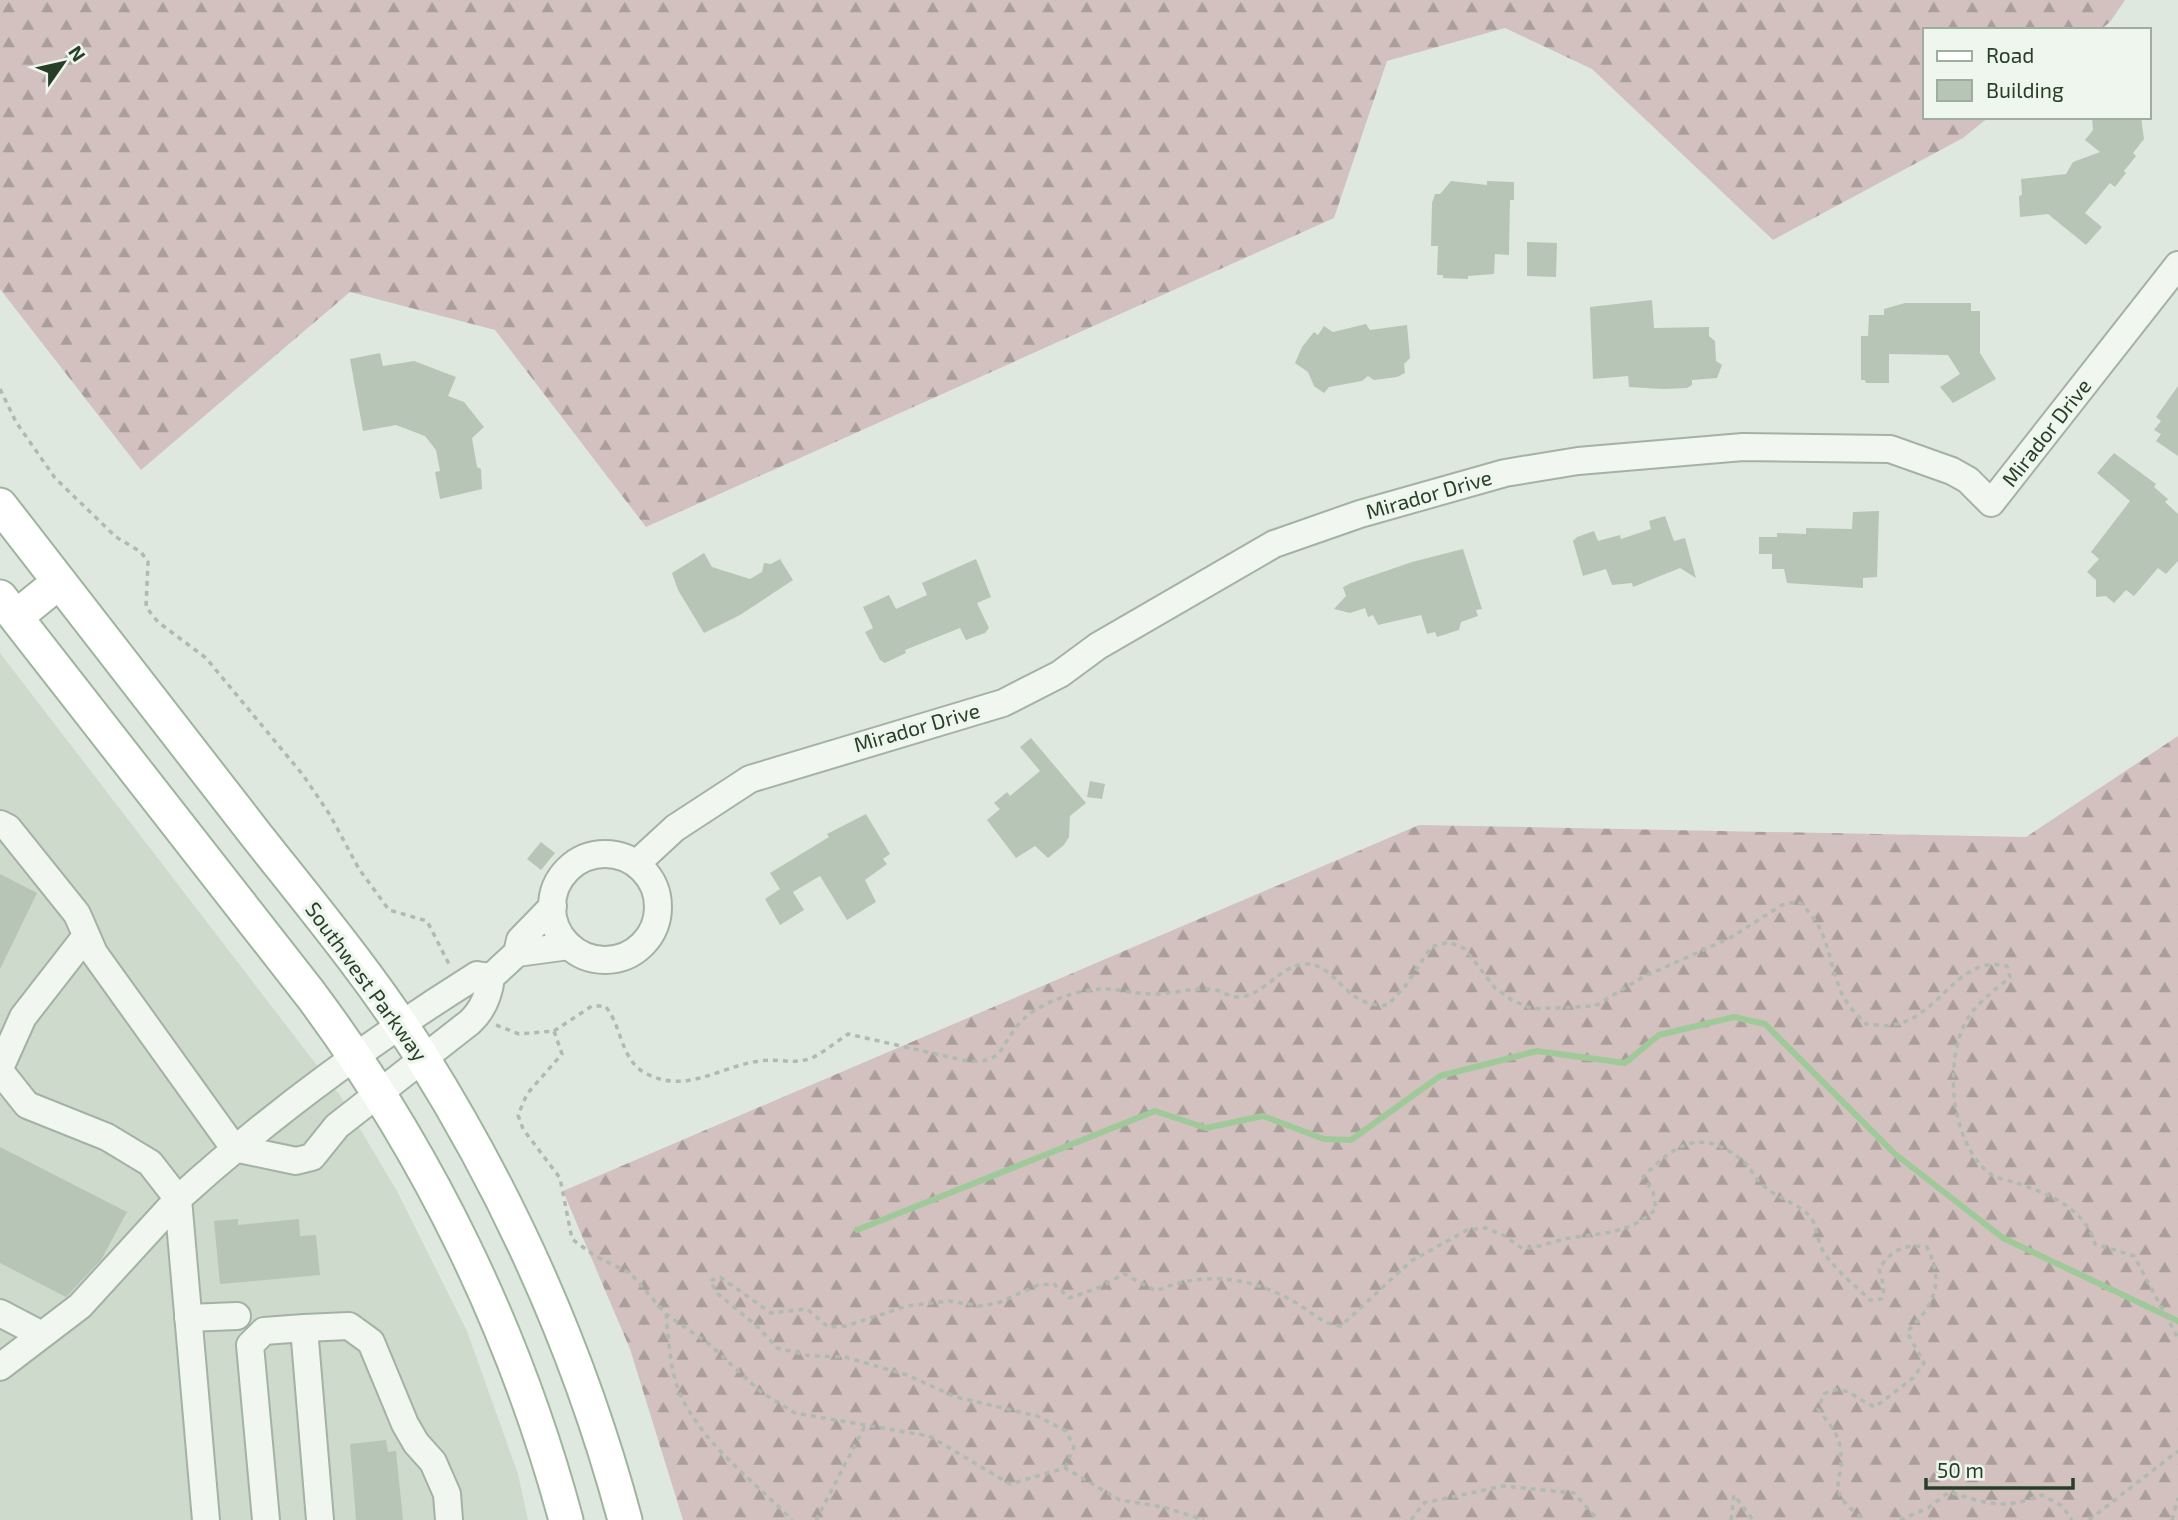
<svg xmlns="http://www.w3.org/2000/svg" width="2178" height="1520" font-family="'Exo 2',sans-serif">
	<style>
		.built { fill: #cddacc }
		.forest { fill: url(#forest-firs) }
		.lines { fill: none; stroke-linecap: round; stroke-linejoin: round }
		.stream { stroke: #9fc999; stroke-width: 6 }
		.building { fill: #b6c5b5 }
		.minor-casing { stroke: #a4b2a3; stroke-width: 30 }
		.major-casing { stroke: #9eb49d; stroke-width: 37 }
		.path { stroke: #b0bbb0; stroke-width: 3.5; stroke-dasharray: 5 5; stroke-linecap: butt }
		.minor { stroke: #f1f6f1; stroke-width: 26 }
		.major { stroke: #fff; stroke-width: 33 }
		.labels { text-anchor: middle; stroke-width: 7; stroke-linejoin: round; paint-order: stroke }
		.street-label { font-size: 21px; fill: #273f27; stroke: #eef6ee }
	</style>
	<defs>
		<pattern id="forest-firs" width="22" height="20" patternUnits="userSpaceOnUse" patternTransform="scale(1.75)"><rect width="22" height="20" fill="#d2c1bf"/><path d="M5 1l3.5 6h-7zM16 11l3.5 6h-7z" fill="#aa9e9b"/></pattern>
	</defs>
	<rect width="100%" height="100%" fill="#dfe8de"/>
	<path class="built" d="M0 653 339 1094 397 1191 467 1331 518 1474 528 1520H0Z"/>
	<path class="forest" d="M0 0H2125L2110 22 2100 30H1924V117H1989L1963 138 1773 240 1592 69 1505 28 1387 61 1334 218 646 527 495 330 350 292 141 470 0 289Z
		M2178 736V1520H683L630 1349 563 1191 1419 825 2026 837Z"/>
	<g class="lines">
		<path class="stream" d="M857 1230 1155 1111 1206 1128 1263 1116 1324 1139 1351 1140 1440 1076 1537 1051 1625 1063 1659 1035 1734 1017 1765 1024 1895 1154 2003 1238 2178 1321"/>
	</g>
	<path class="building" d="M2092 117H2141L2144 139 2133 153 2136 156 2124 171 2126 173 2115 187 2110 183 2085 213 2102 227 2086 245 2048 214 2020 217 2019 196 2022 195 2021 179 2066 174 2073 162 2100 152 2085 140 2093 130Z
		M1451 181 1487 185V181L1514 182V200H1510L1509 255 1495 254 1494 274 1468 276V279L1443 278V275H1437L1438 246H1431L1432 203 1435 194H1440Z
		M1527 242 1557 243 1556 277 1527 276Z
		M1652 300 1654 328 1709 327V336L1715 341 1716 361 1722 365 1717 378 1692 380V385L1687 388 1663 389 1629 387 1628 376 1593 379 1590 307Z
		M1905 303H1971V311H1980V353L1996 379 1953 403 1940 387 1960 374 1948 355 1889 354V383H1866L1865 380H1861V336H1868L1869 315H1884V309Z
		M1366 324 1370 330 1407 325 1410 358 1404 364 1405 373 1397 377 1374 380 1368 376 1362 381 1329 387 1324 393 1314 386 1308 372 1295 363 1302 347 1314 332 1318 335 1324 326 1333 332Z
		M380 353 383 366 414 361 456 377 448 396 464 402 484 427 472 438 477 467 481 469 482 489 440 499 435 472 440 471 436 450 425 436 396 425 363 431 350 359Z
		M2178 386V456L2156 441 2161 434 2154 430 2161 421 2156 417Z
		M2114 453 2156 484 2154 487 2168 499 2165 502 2178 514V561L2166 574 2158 568 2134 596 2126 590 2114 603 2106 596 2096 597V580L2087 572 2099 559 2091 552 2130 501 2097 473Z
		M1879 511 1877 577 1863 578V588L1787 583 1784 569H1772V554H1759V537H1777V533L1806 534V528L1852 529 1853 512Z
		M1665 516 1674 541 1685 538 1696 578 1680 568 1633 587 1632 583 1612 585 1606 569 1583 576 1573 541 1577 537 1594 531 1598 541 1620 535 1621 539 1651 529 1649 521Z
		M1463 549 1482 609 1476 610 1478 616 1461 622 1459 630 1437 637 1435 632 1427 634 1421 615 1378 625 1373 615 1368 617 1365 608 1350 613 1334 609 1346 596 1343 587 1351 583 1412 562Z
		M704 553 712 567 750 579 762 572 764 563 771 564 780 559 793 580 740 615 704 633 678 590 672 573Z
		M976 559 991 597 977 603 989 628 985 633 966 640 960 628 905 650 906 653 885 663 880 660 865 632 873 628 863 607 889 595 896 609 927 595 922 583Z
		M1031 738 1086 803 1070 816 1069 837 1064 845 1048 858 1035 846 1016 858 987 820 1000 809 994 803 1007 792 1010 796 1040 771 1020 747Z
		M1090 781 1105 784 1102 799 1087 797Z
		M866 814 890 854 883 859 887 864 865 880 876 902 847 920 820 876 793 892 804 910 780 925 765 899 780 889 770 873 829 837 827 834Z
		M541 842 555 853 541 870 527 859Z
		M0 874 37 893 0 969Z
		M0 1147 127 1212 101 1260 66 1297 0 1263Z
		M238 1219V1225L299 1219 300 1236 316 1235 320 1275 220 1284 214 1221Z
		M386 1440 388 1452 396 1451 403 1520H356L350 1444Z"/>
	<g class="lines">
		<defs>
			<path id="minor" d="M0 824 8 828 77 914 94 953 234 1148 296 1161 312 1157 337 1126 470 1022C483 1010 489 995 491 977L517 953 569 946
				M552 907a53 53 0 1 1 106 0a53 53 0 1 1-106 0Z
				M636 864 675 828 750 779 1003 703 1060 674 1098 646 1274 544 1360 514 1505 473 1578 461 1743 447 1890 449 1952 471 1968 480 1991 503 2178 265
				M517 953 520 940 553 906
				M0 1068 23 1017 86 936
				M0 1071 27 1105 107 1137 150 1163 178 1199C270 1115 372 1041 477 975L491 977
				M178 1199 206 1520
				M0 1313 42 1335
				M188 1318 237 1316
				M304 1328 349 1326 371 1342 405 1424 416 1443 433 1462 447 1494 449 1520
				M0 1367 80 1306 178 1199
				M266 1520 250 1345 264 1331 304 1328 320 1520"/>
			<path id="major" d="M0 505C85 615 170 725 256 835 313 907 373 979 422 1057 512 1201 581 1356 625 1520
				M0 597 311 995C428 1152 515 1331 566 1520
				M16 617 59 582"/>
		</defs>
		<use href="#minor" class="minor-casing"/>
		<use href="#major" class="major-casing"/>
		<path class="path" d="M0 389 16 422 55 478 116 537 141 552 148 562 146 607 158 622 206 658 303 775 330 815 359 869 389 910 427 921 451 968
			M496 1025 519 1034 554 1031 562 1054 527 1094 518 1115 523 1129 560 1178 572 1239 595 1256 630 1273 666 1314 709 1344 761 1392 795 1413 929 1436 1010 1484 1065 1468 1120 1500 1163 1507 1204 1520
			M554 1031 592 1006H605C622 1025 620 1059 645 1073 686 1095 718 1067 759 1061 777 1058 793 1065 812 1058 824 1052 836 1042 848 1034L967 1061C1004 1063 998 1049 1018 1025 1035 1004 1073 991 1099 989 1116 988 1135 994 1152 994 1172 994 1191 988 1210 989 1219 989 1227 996 1236 997 1264 998 1279 964 1307 964 1338 965 1345 1009 1388 1005L1406 985 1431 947 1449 942 1465 949 1495 988 1512 1000 1532 1009 1595 1006 1643 977 1730 938 1782 905 1798 901C1831 930 1826 958 1842 994 1847 1005 1857 1015 1866 1024 1874 1024 1885 1027 1893 1025 1941 1017 1957 954 2007 966L2010 977C1996 989 1977 1003 1968 1018 1943 1059 1950 1142 1989 1173 1995 1178 2006 1180 2014 1182 2047 1193 2085 1208 2095 1244L2134 1256 2178 1338
			M666 1314C669 1343 670 1378 685 1404 711 1451 756 1483 792 1520
			M1065 1468 1074 1447 1066 1431 1037 1416 956 1397 907 1375 845 1357 811 1356 777 1348 758 1327 718 1294 710 1281 720 1277 771 1313 807 1309 828 1327 846 1326 907 1306 949 1301 980 1306 998 1303 1038 1285 1054 1284 1069 1298 1098 1288 1124 1274 1156 1291C1204 1270 1253 1277 1298 1304 1312 1313 1323 1324 1341 1326L1411 1261 1467 1230 1486 1228 1505 1236 1523 1249C1542 1247 1558 1239 1576 1237 1607 1233 1631 1232 1656 1209L1653 1192 1643 1177C1676 1143 1702 1127 1743 1161 1751 1168 1755 1179 1764 1186 1776 1197 1791 1201 1804 1211 1819 1222 1815 1235 1822 1249 1832 1268 1855 1285 1870 1300L1882 1299 1884 1287 1879 1269C1892 1249 1904 1244 1927 1247 1945 1285 1934 1304 1907 1332L1924 1363 1913 1378 1875 1407C1855 1399 1845 1382 1824 1394L1818 1409C1825 1419 1836 1430 1839 1442 1849 1485 1818 1486 1865 1520
			M816 1520 866 1424
			M1411 1520 1424 1503 1503 1486 1574 1493 1598 1520
			M1731 1520 1734 1495 1753 1520
			M1900 1520 1928 1508 1949 1492C1989 1504 2002 1510 2042 1495L2062 1506 2072 1520
			M2089 1520 2178 1451
			M2172 1520 2178 1498"/>
		<use href="#minor" class="minor"/>
		<use href="#major" class="major"/>
	</g>
	<g class="labels">
		<g class="street-label">
			<text transform="translate(2047 433) rotate(-52)" y="7">Mirador Drive</text>
			<text transform="translate(1429 495) rotate(-16)" y="7">Mirador Drive</text>
			<text transform="translate(917 728) rotate(-16)" y="7">Mirador Drive</text>
			<text transform="translate(366 982) rotate(54)" y="7">Southwest Parkway</text>
		</g>
	</g>
	<rect x="1923" y="28" width="228" height="91" fill="#eef6ee" stroke="#9ead9e" stroke-width="2"/>
	<rect x="1937" y="51" width="35" height="10" fill="#ffffff" stroke="#9ead9e" stroke-width="2"/>
	<text x="1986" y="63" font-size="21" fill="#273f27">Road</text>
	<rect x="1937" y="80" width="35" height="21" fill="#b6c5b5" stroke="#9ead9e" stroke-width="2"/>
	<text x="1986" y="98" font-size="21" fill="#273f27">Building</text>
	<g transform="translate(63 63) rotate(56)" stroke="#eef6ee" stroke-width="5" paint-order="stroke">
	<path d="M0-5L12 26L0 18L-12 26Z" fill="#273f27"/>
	<text y="-10" font-size="19" font-weight="bold" text-anchor="middle" fill="#273f27">N</text>
	</g>
	<path d="M1926 1478v10h147v-10" fill="none" stroke="#273f27" stroke-width="3.5"/>
	<text x="1937" y="1478" font-size="21" fill="#273f27" stroke="#eef6ee" stroke-width="5" paint-order="stroke">50 m</text>
</svg>
